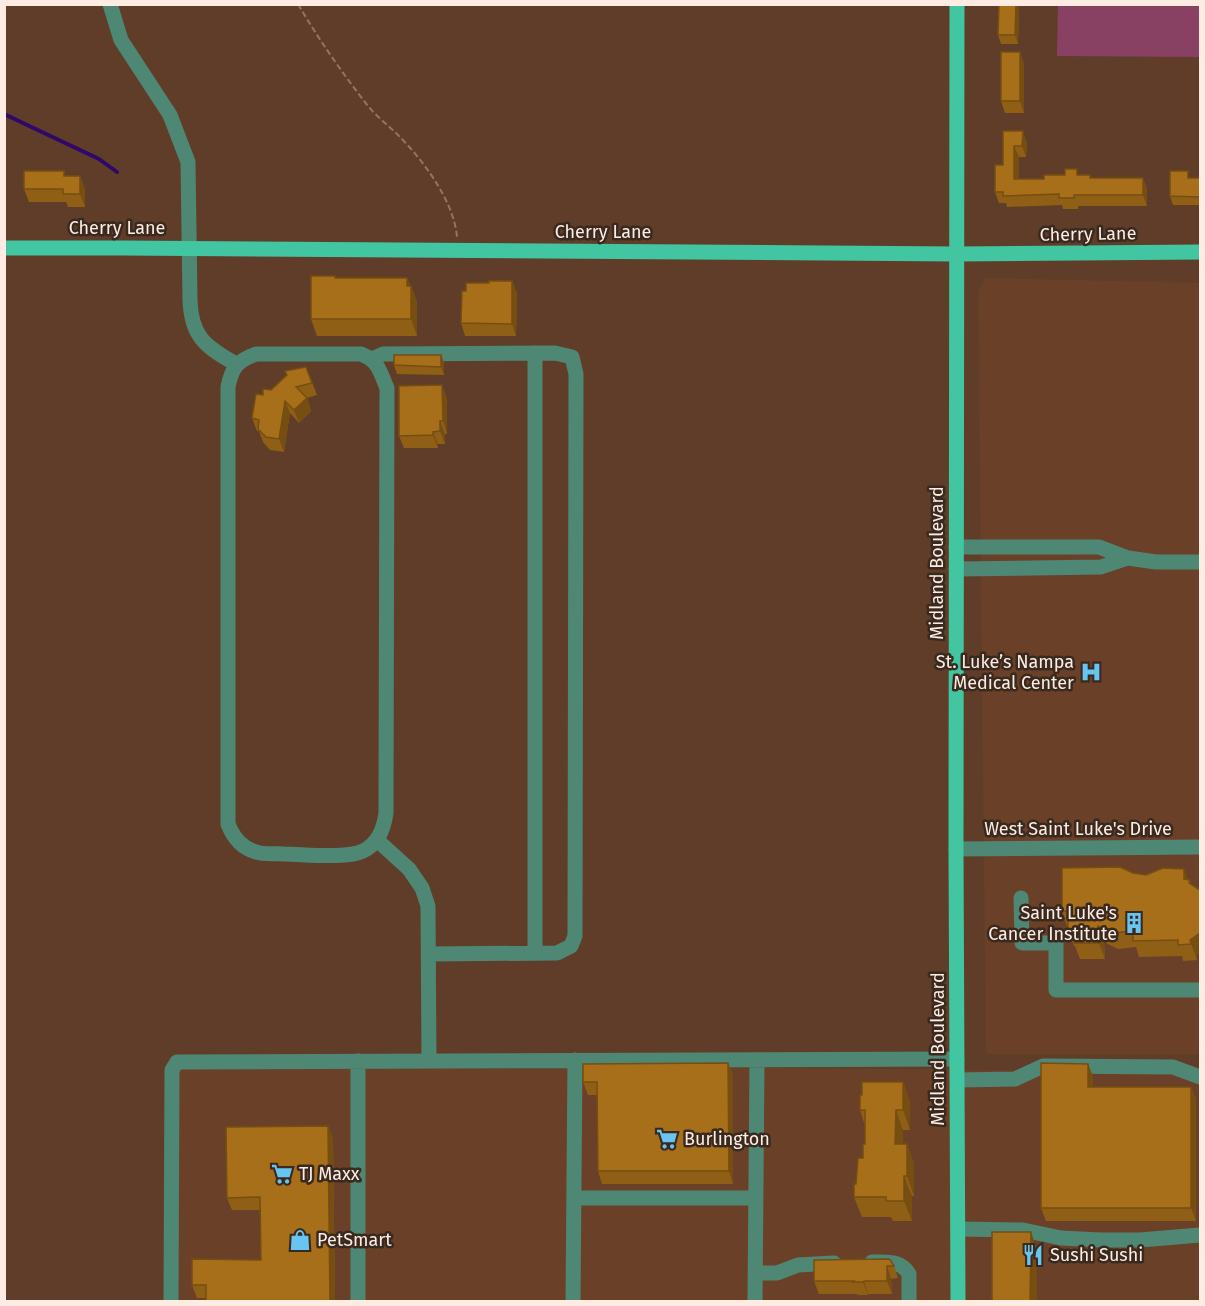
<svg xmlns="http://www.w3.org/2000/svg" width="1205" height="1306" font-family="'Fira Sans',sans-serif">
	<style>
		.built { fill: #6a4128 }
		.green { fill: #884163 }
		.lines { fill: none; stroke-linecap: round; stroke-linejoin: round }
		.stream { stroke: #2f0869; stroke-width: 4 }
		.path { stroke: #927463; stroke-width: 2; stroke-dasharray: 6 3; stroke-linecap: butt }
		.minor { stroke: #4f8775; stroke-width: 15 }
		.major { stroke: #42c5a1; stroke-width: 15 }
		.wall { fill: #905f16 }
		.shaded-wall { fill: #764e12 }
		.building { fill: #a86f1a; stroke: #764e12; stroke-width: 1.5 }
		.labels { text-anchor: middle; stroke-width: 5; stroke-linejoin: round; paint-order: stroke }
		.street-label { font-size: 18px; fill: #feece2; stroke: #39291f }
		.poi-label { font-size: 18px; fill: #feece2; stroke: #39291f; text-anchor: start }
	</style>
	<rect width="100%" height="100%" fill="#603d29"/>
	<path class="built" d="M986 278 1200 283V1054H986L978 291Z
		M177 1062 1200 1072V1301L174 1302Z"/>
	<path class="green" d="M1058 4 1200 5V57L1057 56Z"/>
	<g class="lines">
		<path class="stream" d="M4 114 99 159 117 172"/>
		<path class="path" d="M298 4C319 40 343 74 368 106 377 117 388 125 398 135 423 160 454 201 457 237"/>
		<path class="minor" d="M110 4 121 40 170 115 188 162 190 300C191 337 206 347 236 364
			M535 353V953
			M256 354H361C379 361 380 372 387 388L386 813C384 828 378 844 363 851 347 859 303 854 284 854 276 853 264 855 256 852 242 848 233 837 228 824V387C232 367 237 361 256 354Z
			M372 359 383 354 555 353 572 357 576 374 575 936 571 946 557 953 429 954
			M956 547H1099L1128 558 1101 567 956 569
			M1128 558 1156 562H1200
			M377 840 409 869 422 888 428 906 429 1061
			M956 849 1200 847
			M1021 898 1022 943H1056V990H1200
			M358 1061V1302
			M958 1080 1015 1079 1043 1066 1173 1067 1200 1077
			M574 1198H756
			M959 1229 1023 1230 1061 1238 1100 1240H1140L1200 1235
			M872 1262C887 1262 901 1260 909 1274V1302
			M755 1273H777L798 1265 834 1263
			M171 1302 172 1070 177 1062 957 1059
			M573 1302 575 1060
			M755 1302 757 1060"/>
		<path class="major" d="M957 4 956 849 958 1302
			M4 248H122L956 254 1200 252"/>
	</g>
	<path class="wall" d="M999 4H1019L1018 44H1001L998 35Z
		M1020 52 1024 65V113H1005L1001 101Z
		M1003 131 1027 143 1026 157H1019V179H1044L1079 175H1090L1091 178H1143L1147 189V206H1078V209H1063L1062 205 1007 207 1006 203H999L995 192 1003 165Z
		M66 176 85 189V207H68L66 202H29L24 189Z
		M1191 178 1200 179V205H1173L1170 196Z
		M336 278H407L410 286H411L417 302V336H317L311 319Z
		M512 281 517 294 516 336H465L461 323 466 291 489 283Z
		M441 355 444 363V375L397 374 394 365Z
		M306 367 317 395 307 398 311 411 299 423 290 413 284 452 270 450 263 442 259 431H257L252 418 263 395Z
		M447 398V434H445V444H438V448H404L399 436Z
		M1133 873 1190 880 1192 885 1196 956 1197 960 1183 961 1182 956 1139 957 1136 947 1118 949 1104 942 1105 959H1080L1075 946H1074L1062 911Z
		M728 1063 733 1076V1184H602L598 1171 597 1095H588L583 1082Z
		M1093 1076V1087H1191L1196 1100V1221H1046L1041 1208Z
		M903 1082 910 1102V1130H903V1144H907L914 1164V1196H912V1221H893L891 1217H862L854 1197 856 1184 863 1158 865 1144V1126L860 1110 862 1095Z
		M328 1126 333 1138 335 1302H206V1298H197L192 1285 261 1260 260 1210H232L227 1198Z
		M814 1260 894 1266 898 1278 891 1279 892 1294H868V1295H858L857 1294H819L814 1281Z"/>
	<path class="shaded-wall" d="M1016 4 1019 5 1018 44 1015 35Z
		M1020 52 1024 65V113L1020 101Z
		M1023 131 1027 143 1026 157 1022 146Z
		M1014 146 1019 157V190L1014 179Z
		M80 176 85 189V207L80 194Z
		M1143 178 1147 189V206L1143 195Z
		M407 278 411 290V286L417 302V336L411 319 407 286Z
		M512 281 517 294 516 336 512 324Z
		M441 355 444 363V375L441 367Z
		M442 385 447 398V434L443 421Z
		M307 398 311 411 299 423 294 410Z
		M285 401 290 413 284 452 279 439Z
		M440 421 445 434V444L440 431Z
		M433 432 438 444V448L433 435Z
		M1184 869 1189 882 1190 880 1196 896 1184 879Z
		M1098 926 1104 942 1105 959 1099 943Z
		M1200 933V953L1196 956 1197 960 1190 940Z
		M728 1063 733 1076V1184L729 1171Z
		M1088 1064 1093 1076V1100L1088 1087Z
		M903 1082 910 1102V1130L903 1110Z
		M1191 1087 1196 1100V1221L1191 1208Z
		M896 1110 903 1130V1164L895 1144Z
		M328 1126 333 1138 335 1302H330Z
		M907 1144 914 1164V1196L907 1176Z
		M904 1176 912 1196V1221L904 1201Z
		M1031 1232 1037 1249V1302H1030Z
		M887 1266 891 1279 892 1294 887 1281Z
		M864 1281 868 1294V1295L863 1282Z"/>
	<path class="building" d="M999 4H1016L1015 35H998Z
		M1001 52H1020V101H1001Z
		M1003 131H1023L1022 146H1014V179H1044V175H1065V169H1077V175H1090V178H1143V195H1074V198H1059V194L1003 196V192H995V165H1003Z
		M24 171H64V176H80V194H63V189H24Z
		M1170 171H1188V178H1200V197L1170 196Z
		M311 276H335V278H407V286H411V319H311Z
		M489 281H512V324L461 323 462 291H466V283H489Z
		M394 355H441V367L394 365Z
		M306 367 312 383 296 387 307 398 294 410 285 401 279 439 266 437 258 429 259 420 252 418 256 394 263 395V389L271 390 287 375 285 371Z
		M442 385 443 421H440V431L433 432V435L399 436V386Z
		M1120 867 1133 873 1146 875 1163 868 1184 869V879L1190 880 1189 883 1200 890V933L1190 940 1191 944 1178 945V940L1133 941V931L1112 933 1098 926 1099 943H1074L1075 930H1068V911H1062V868Z
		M728 1063 729 1171H598L597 1082H583V1064Z
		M1041 1063 1088 1064V1087H1191V1208H1041Z
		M862 1082H903V1110H896L895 1144H907V1176H904V1201H886V1197H854V1184H856L858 1158H863V1144H865V1110H860V1095H862Z
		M328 1126 330 1302H206V1285H192V1259L261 1260 260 1197 227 1198 226 1127Z
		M992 1232H1031L1030 1302H992Z
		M889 1259 891 1261 894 1266H887V1281H864L863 1282H853L854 1281H814V1260Z"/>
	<defs>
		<symbol id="hospital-bare" viewBox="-9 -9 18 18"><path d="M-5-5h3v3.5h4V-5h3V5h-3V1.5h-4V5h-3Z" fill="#68c4f0" stroke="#39291f" stroke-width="2.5" paint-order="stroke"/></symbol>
		<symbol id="building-bare" viewBox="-9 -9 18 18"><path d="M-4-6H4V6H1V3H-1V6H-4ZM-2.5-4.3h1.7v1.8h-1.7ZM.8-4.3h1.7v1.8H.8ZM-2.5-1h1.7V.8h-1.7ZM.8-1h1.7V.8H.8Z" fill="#68c4f0" stroke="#39291f" stroke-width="2.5" paint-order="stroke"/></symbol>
		<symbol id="supermarket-bare" viewBox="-9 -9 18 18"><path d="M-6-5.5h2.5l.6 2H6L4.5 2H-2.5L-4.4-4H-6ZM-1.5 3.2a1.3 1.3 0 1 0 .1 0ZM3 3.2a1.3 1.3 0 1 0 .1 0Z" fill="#68c4f0" stroke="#39291f" stroke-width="2.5" paint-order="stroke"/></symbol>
		<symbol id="shop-bare" viewBox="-9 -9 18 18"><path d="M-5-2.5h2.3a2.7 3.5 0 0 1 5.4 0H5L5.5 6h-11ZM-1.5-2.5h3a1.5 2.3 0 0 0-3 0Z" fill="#68c4f0" stroke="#39291f" stroke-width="2.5" paint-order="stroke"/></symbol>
		<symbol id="restaurant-bare" viewBox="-9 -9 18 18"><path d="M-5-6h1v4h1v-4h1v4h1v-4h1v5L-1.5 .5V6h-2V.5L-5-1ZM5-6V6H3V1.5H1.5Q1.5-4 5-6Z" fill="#68c4f0" stroke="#39291f" stroke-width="2.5" paint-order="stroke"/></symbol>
	</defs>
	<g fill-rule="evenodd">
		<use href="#hospital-bare" x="1076" y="657" width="30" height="30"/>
		<use href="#building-bare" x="1119" y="908" width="30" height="30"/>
		<use href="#supermarket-bare" x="652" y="1124" width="30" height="30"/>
		<use href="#supermarket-bare" x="267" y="1159" width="30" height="30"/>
		<use href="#shop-bare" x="285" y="1225" width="30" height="30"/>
		<use href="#restaurant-bare" x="1018" y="1240" width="30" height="30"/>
	</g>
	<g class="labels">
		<g class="street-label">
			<text x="117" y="234">Cherry Lane</text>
			<text x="603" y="238">Cherry Lane</text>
			<text transform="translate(1088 234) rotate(-1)" y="6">Cherry Lane</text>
			<text transform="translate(937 563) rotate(-90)" y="6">Midland Boulevard</text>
			<text x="1078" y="835">West Saint Luke's Drive</text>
			<text transform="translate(938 1049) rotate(-90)" y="6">Midland Boulevard</text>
		</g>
		<g class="poi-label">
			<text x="1074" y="668" text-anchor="end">St. Luke’s Nampa<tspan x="1074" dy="21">Medical Center</tspan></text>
			<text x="1117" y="919" text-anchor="end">Saint Luke's<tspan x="1117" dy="21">Cancer Institute</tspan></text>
			<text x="684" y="1145">Burlington</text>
			<text x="299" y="1180">TJ Maxx</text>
			<text x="317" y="1246">PetSmart</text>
			<text x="1050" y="1261">Sushi Sushi</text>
		</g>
	</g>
	<rect width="1205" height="1306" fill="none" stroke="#feece2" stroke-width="12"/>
</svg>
